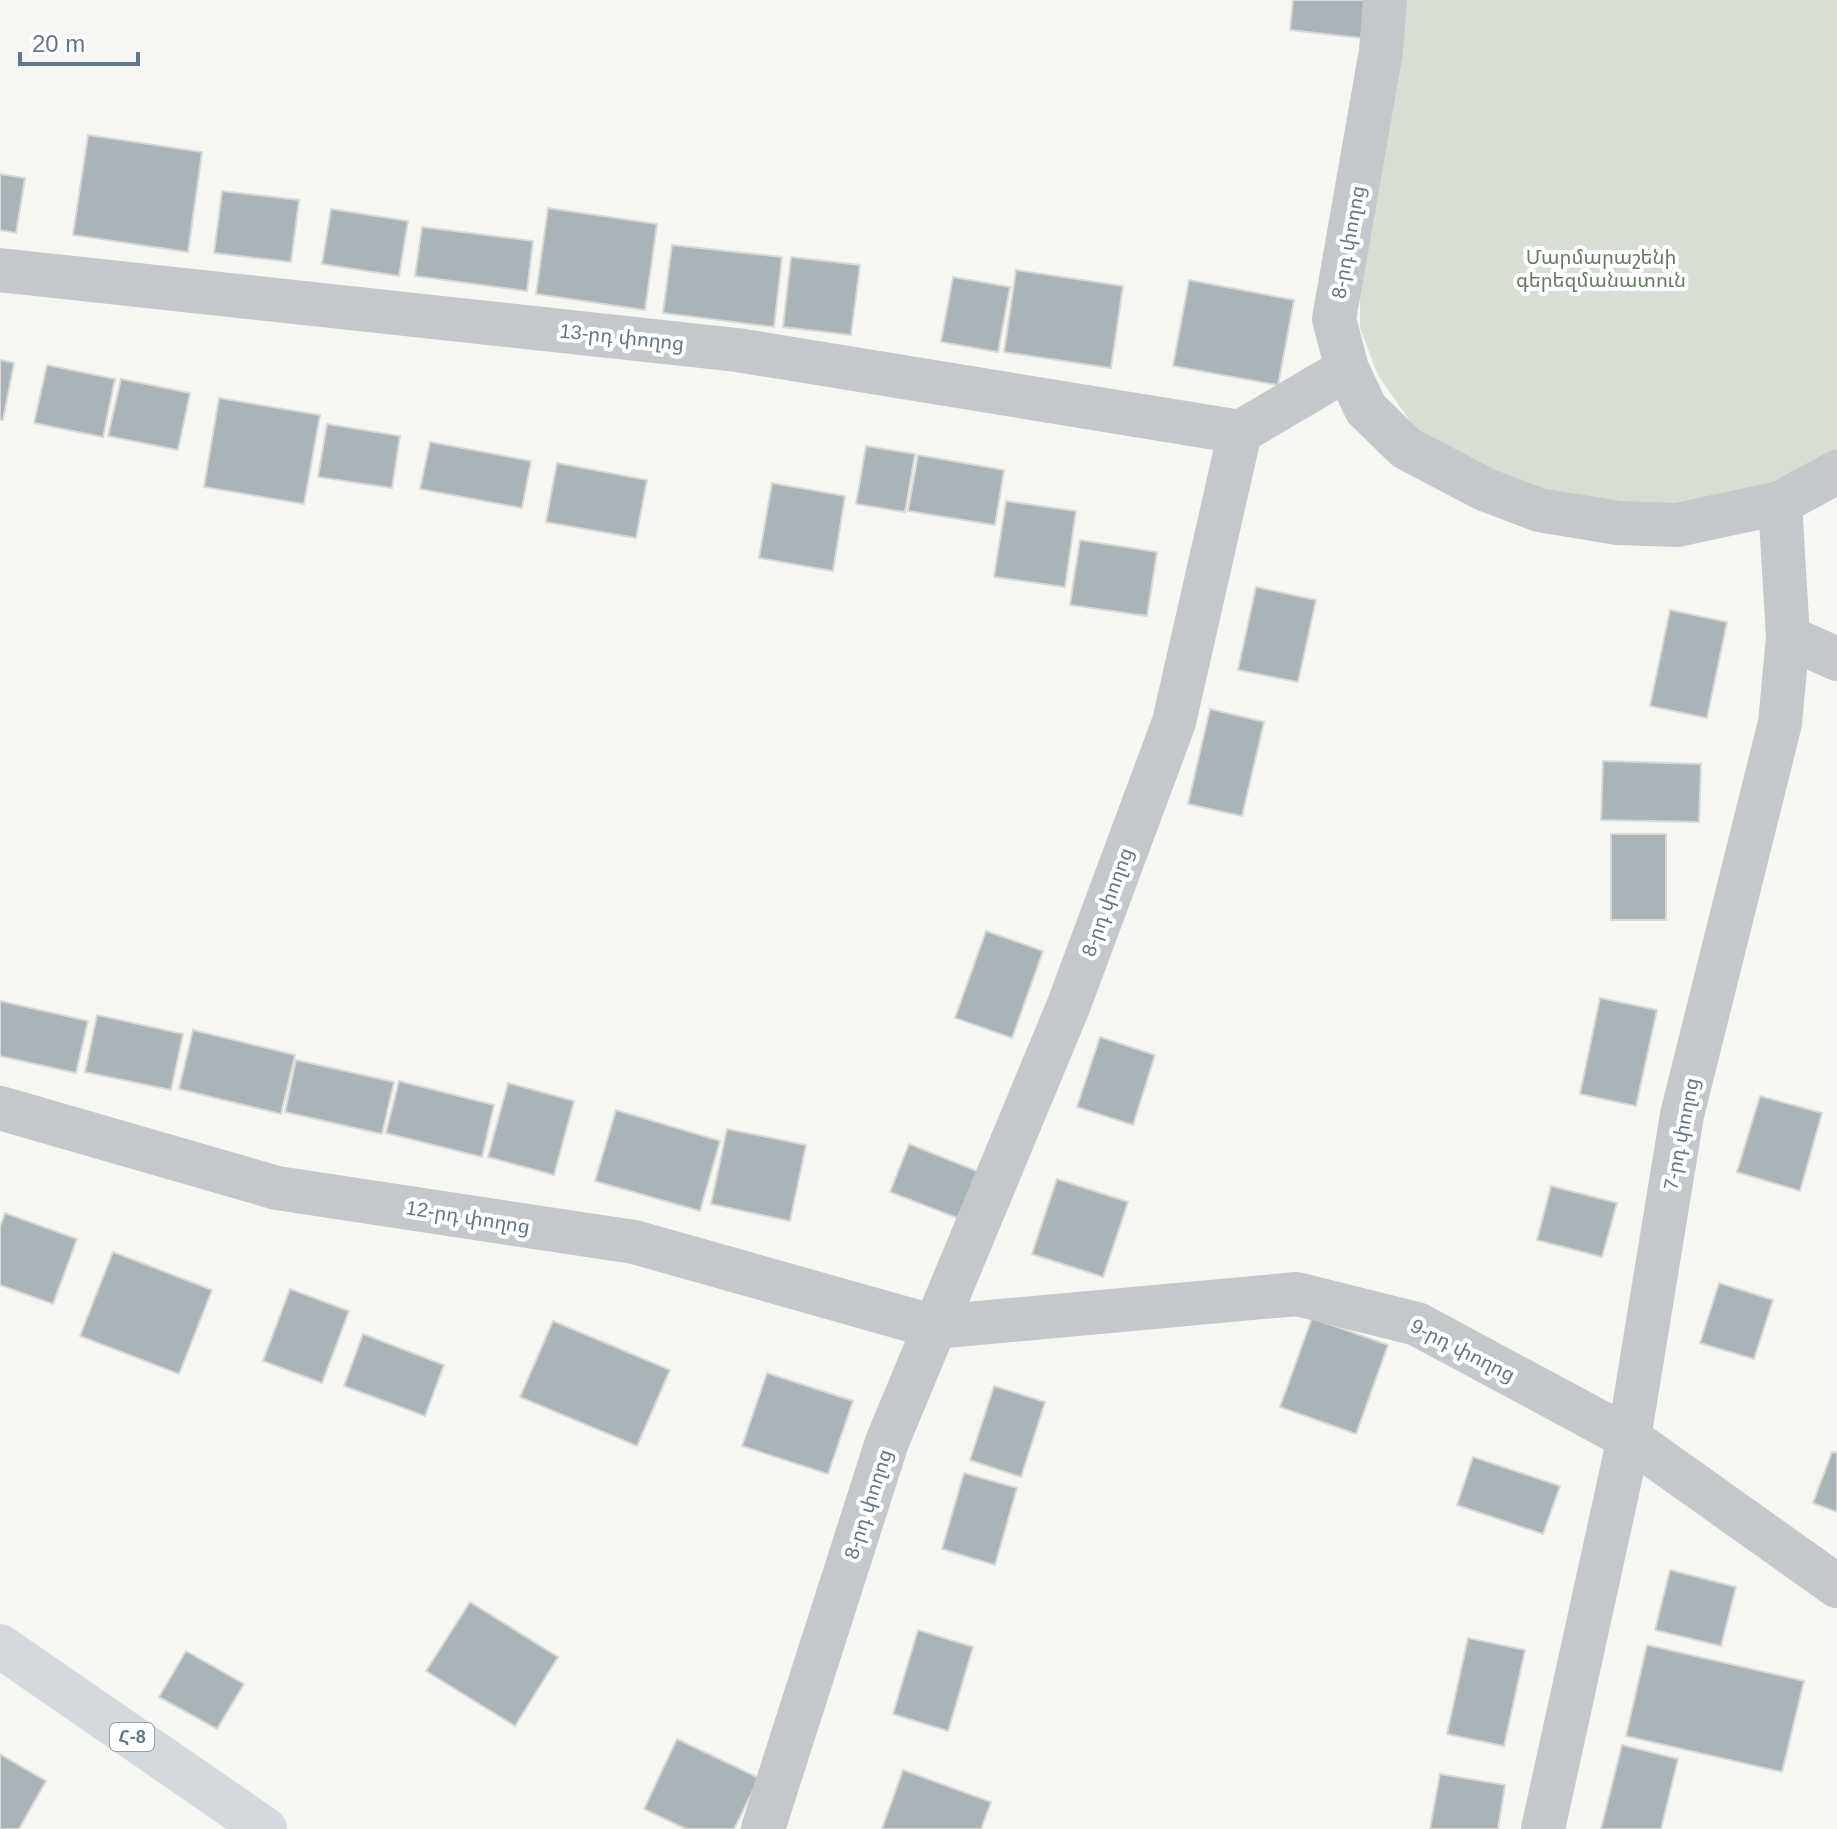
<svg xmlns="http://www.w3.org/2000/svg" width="1837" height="1829" font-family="Arial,'Noto Sans Armenian',sans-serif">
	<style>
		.green { fill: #d7ded3 }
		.building { fill: #aab3b8; stroke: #d8d8d5; stroke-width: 2 }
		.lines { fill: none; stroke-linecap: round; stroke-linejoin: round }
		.street { stroke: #c4c8cb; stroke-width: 44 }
		.primary { stroke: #d4d9dd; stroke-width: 44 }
		.labels { text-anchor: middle; stroke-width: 8; stroke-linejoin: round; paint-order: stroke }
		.shield { fill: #fff; stroke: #92a0aa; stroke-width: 2 }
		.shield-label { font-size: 18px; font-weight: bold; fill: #637786 }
		.street-label { font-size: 20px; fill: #637786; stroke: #fff }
		.park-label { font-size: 20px; fill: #687c63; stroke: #fff }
	</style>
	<rect width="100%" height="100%" fill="#f6f6f3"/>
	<path class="green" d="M1396 0H1837V467L1773 493 1592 514 1421 437 1378 375 1360 328V293Z"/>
	<path class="building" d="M1293 0H1374L1370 39 1290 30Z
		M88 135 202 152 188 252 73 235Z
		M0 174 25 178 16 233 0 230Z
		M222 191 299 200 291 262 214 253Z
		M548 208 657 224 645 310 536 294Z
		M331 209 408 221 399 276 322 264Z
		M422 227 533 241 527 291 415 276Z
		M672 245 782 257 774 327 663 313Z
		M791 257 860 265 851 335 783 327Z
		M1016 270 1123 286 1111 368 1004 352Z
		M953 277 1010 287 998 352 941 342Z
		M1189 280 1294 300 1278 385 1173 366Z
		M0 360 14 363 3 420H0Z
		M47 365 115 379 103 437 34 423Z
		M121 379 190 393 178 450 108 436Z
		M219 398 320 415 304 504 204 487Z
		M327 424 400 436 392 488 318 477Z
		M430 442 531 461 522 508 420 489Z
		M866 446 915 454 905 512 856 504Z
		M918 455 1004 470 995 525 908 511Z
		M557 463 647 480 636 538 546 522Z
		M772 483 845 496 833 571 759 558Z
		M1006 501 1076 511 1065 587 994 577Z
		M1080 540 1157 552 1147 616 1070 605Z
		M1256 587 1316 600 1298 682 1238 670Z
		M1670 610 1727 622 1707 718 1650 706Z
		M1210 709 1264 722 1242 816 1188 804Z
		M1603 761 1701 764 1699 822 1601 820Z
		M1611 834H1666V920H1611Z
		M986 931 1043 951 1012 1038 955 1018Z
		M1600 998 1657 1010 1636 1106 1580 1094Z
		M0 1001 88 1021 76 1073 0 1056Z
		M97 1015 183 1034 171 1090 85 1072Z
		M193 1030 295 1055 281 1114 179 1089Z
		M1100 1037 1155 1055 1133 1125 1077 1107Z
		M296 1060 394 1082 382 1134 285 1112Z
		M399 1081 494 1105 482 1157 386 1133Z
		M508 1083 574 1101 554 1175 488 1157Z
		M1760 1096 1822 1113 1800 1191 1737 1172Z
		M616 1110 720 1141 700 1211 595 1181Z
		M727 1129 806 1145 790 1221 711 1204Z
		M909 1144 979 1172 960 1219 890 1192Z
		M1057 1179 1128 1202 1103 1277 1032 1254Z
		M1551 1186 1617 1203 1602 1257 1537 1240Z
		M5 1213 77 1239 53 1304 0 1285V1227Z
		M113 1252 212 1290 179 1374 80 1336Z
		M1719 1283 1773 1300 1754 1359 1700 1343Z
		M290 1289 349 1311 322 1383 263 1361Z
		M1312 1318 1388 1345 1356 1434 1280 1407Z
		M553 1321 670 1370 637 1446 520 1397Z
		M363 1334 444 1365 425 1416 344 1386Z
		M767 1373 853 1401 828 1474 742 1446Z
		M994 1386 1045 1402 1021 1477 970 1460Z
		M1832 1452 1837 1453V1512L1813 1503Z
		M1473 1457 1560 1486 1543 1534 1457 1505Z
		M964 1473 1017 1488 995 1565 942 1549Z
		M1670 1570 1736 1587 1721 1646 1655 1630Z
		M470 1602 558 1657 515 1726 426 1671Z
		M918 1630 973 1647 948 1731 893 1714Z
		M1468 1638 1525 1650 1504 1746 1447 1734Z
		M1647 1645 1804 1681 1782 1772 1626 1736Z
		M186 1651 244 1684 217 1729 159 1697Z
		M677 1739 759 1778 734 1829H686L644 1809Z
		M1622 1745 1678 1759 1661 1829H1601Z
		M0 1754 46 1781 19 1829H0Z
		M903 1770 991 1802 981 1829H882Z
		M1440 1774 1505 1785 1498 1829H1430Z"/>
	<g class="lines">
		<path class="street" d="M0 270 737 350 1240 432
			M1347 369 1366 409 1406 448 1484 489 1539 510 1618 523 1677 525 1780 503 1837 472
			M1788 637 1837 659
			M0 1108 277 1188 634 1242 935 1327 1297 1294 1417 1324 1629 1438 1837 1586
			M763 1829 887 1442 1068 1007 1174 722 1240 432 1347 369 1334 319 1381 51 1385 0
			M1543 1829 1629 1438 1682 1115 1780 723 1788 637 1780 503"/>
		<path class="primary" d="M0 1646 265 1829"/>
	</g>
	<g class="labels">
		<rect class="shield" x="110" y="1723" width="44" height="28" rx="6"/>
		<g class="shield-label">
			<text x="132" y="1743">Հ-8</text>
		</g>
		<g class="street-label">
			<text transform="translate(1348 242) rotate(-80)" y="7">8-րդ փողոց</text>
			<text transform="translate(622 337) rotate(6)" y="7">13-րդ փողոց</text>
			<text transform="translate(1107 902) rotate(-70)" y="7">8-րդ փողոց</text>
			<text transform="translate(1681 1134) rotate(-79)" y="7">7-րդ փողոց</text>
			<text transform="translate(468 1217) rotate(9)" y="7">12-րդ փողոց</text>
			<text transform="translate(1463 1350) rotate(27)" y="7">9-րդ փողոց</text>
			<text transform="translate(868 1504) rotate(-72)" y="7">8-րդ փողոց</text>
		</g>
		<g class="park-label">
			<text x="1601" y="264">Մարմարաշենի<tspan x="1601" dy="23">գերեզմանատուն</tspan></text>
		</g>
	</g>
	<path d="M20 52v12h118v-12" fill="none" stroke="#637786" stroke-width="4"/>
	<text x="32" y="52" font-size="24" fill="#637786" stroke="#ffffff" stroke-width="6" paint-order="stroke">20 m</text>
</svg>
